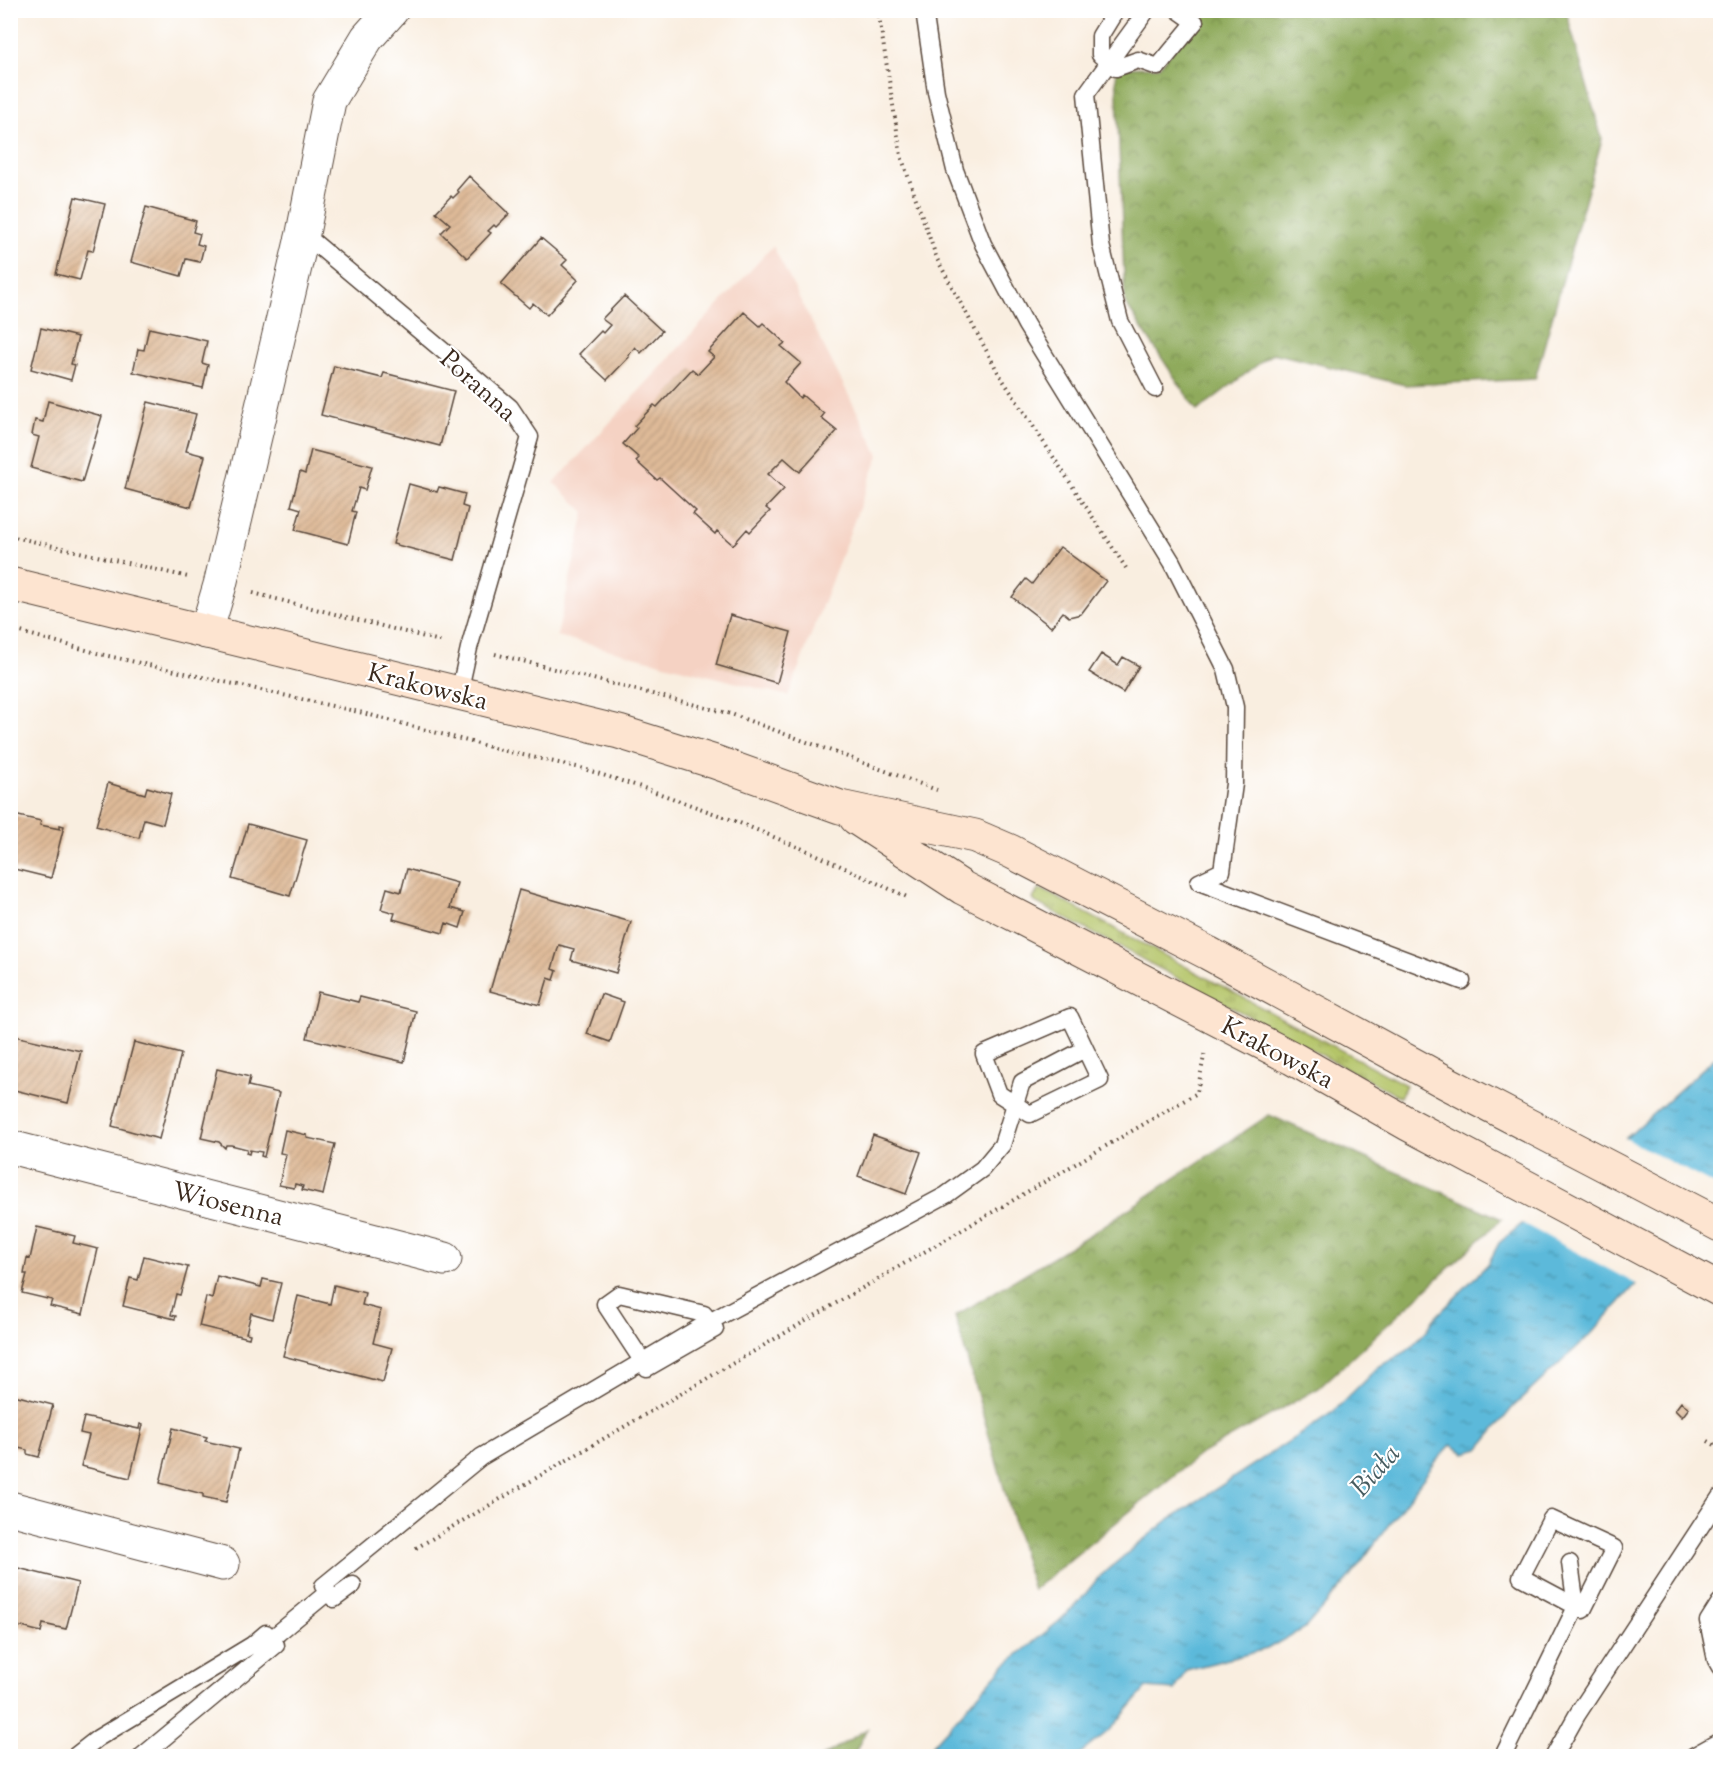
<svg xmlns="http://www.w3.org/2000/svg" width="1731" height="1767" font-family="'Sorts Mill Goudy',serif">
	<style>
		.built { fill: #f5d2c3 }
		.grass { fill: url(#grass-tufts); stroke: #787742; stroke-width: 1.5 }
		.forest { fill: url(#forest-crowns); stroke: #656a3d; stroke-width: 1.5 }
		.water { fill: url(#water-ripples); stroke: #4c727c; stroke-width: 1.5 }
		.pier { fill: #f9eee0 }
		.building { fill: url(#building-hatch) }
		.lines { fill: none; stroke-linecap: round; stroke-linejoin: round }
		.lane-casing { stroke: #58473b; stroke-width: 19 }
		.street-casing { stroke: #58473b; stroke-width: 35 }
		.secondary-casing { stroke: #58473b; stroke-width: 35 }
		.path { stroke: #58473b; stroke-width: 4; stroke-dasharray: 1.5 4.5; stroke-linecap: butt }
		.lane { stroke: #fff; stroke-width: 16 }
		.street { stroke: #fff; stroke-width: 33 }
		.secondary { stroke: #fde4d0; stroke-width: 33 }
		.labels { text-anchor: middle; stroke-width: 4.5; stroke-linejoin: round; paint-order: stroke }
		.street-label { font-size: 26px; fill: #3b2a1e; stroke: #fff }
		.water-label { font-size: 27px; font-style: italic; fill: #475c60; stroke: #fff }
	</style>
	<defs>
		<pattern id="grass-tufts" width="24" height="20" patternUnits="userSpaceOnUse" patternTransform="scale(1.5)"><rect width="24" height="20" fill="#b4c467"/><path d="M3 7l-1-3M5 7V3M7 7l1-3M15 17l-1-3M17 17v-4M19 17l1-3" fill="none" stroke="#949f54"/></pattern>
		<pattern id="forest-crowns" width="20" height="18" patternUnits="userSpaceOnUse" patternTransform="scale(1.5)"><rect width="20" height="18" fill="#8faa5c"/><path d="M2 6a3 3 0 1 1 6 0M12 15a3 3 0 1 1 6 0" fill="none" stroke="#768b4b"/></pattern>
		<pattern id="water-ripples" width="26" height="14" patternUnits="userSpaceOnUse" patternTransform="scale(1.5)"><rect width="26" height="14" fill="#5cb9da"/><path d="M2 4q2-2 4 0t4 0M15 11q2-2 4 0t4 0" fill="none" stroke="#4d97b0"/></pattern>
		<pattern id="building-hatch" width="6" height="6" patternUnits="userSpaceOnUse" patternTransform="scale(1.5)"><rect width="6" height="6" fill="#deba98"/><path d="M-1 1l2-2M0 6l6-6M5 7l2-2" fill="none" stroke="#bfa083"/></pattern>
	</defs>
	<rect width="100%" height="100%" fill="#fff"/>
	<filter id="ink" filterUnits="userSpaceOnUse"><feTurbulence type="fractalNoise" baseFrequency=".0167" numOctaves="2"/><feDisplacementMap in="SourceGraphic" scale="12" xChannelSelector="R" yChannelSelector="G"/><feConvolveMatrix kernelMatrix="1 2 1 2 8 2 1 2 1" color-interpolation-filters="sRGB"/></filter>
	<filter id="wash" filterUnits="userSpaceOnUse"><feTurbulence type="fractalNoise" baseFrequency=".008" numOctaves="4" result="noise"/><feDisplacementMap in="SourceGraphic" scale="24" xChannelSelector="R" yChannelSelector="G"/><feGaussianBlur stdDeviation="1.35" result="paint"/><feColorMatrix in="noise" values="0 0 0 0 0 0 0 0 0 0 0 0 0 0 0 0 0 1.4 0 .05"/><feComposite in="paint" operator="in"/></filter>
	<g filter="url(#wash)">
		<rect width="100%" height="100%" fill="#f9eee0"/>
		<path class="built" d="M773 246 879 455 788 696 557 636 585 512 554 483Z"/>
		<path class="grass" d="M1038 890H1043L1406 1085 1400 1097 1035 902 1033 899Z"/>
		<path class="forest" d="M1178 11H1566L1602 139 1535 379 1405 385 1273 353 1197 411 1125 303 1116 68 1159 67 1195 23Z
			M1269 1115 1502 1219 1319 1388 1199 1455 1033 1590 955 1316 1094 1232Z
			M867 1729 853 1756H823Z"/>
		<path class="water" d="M1720 1053V1191L1592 1333 1513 1407 1479 1449 1465 1453 1451 1445 1437 1460 1349 1578 1306 1627 1267 1649 1186 1670 1175 1690 1146 1688 1111 1729 1077 1756H923L1003 1667 1058 1622 1079 1602 1098 1578 1138 1544 1168 1520 1331 1414 1378 1367 1407 1351 1427 1330 1434 1319 1488 1264 1499 1243 1633 1132Z"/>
		<path class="pier" d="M1623 1137 1720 1188V1195L1638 1285 1520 1222Z"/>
		<g id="blocks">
			<path class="building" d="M469 176 509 214 496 227 494 225 488 231 491 233 467 258 441 233 450 224 436 212 451 196 453 198 459 192 457 190Z
				M75 197 105 204 93 251 88 250 80 280 56 274Z
				M146 207 196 221 193 232 200 234 197 244 204 246 200 262 186 259 181 276 131 262Z
				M541 238 567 260 562 265 578 280 547 315 533 303 529 308 501 284Z
				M624 296 662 331 641 353 635 347 628 355 629 357 607 380 579 354 601 331 603 333 610 325 602 319Z
				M744 312 760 326 763 323 785 343 781 346 801 363 784 382 800 398 802 395 824 414 821 418 837 431 800 472 784 458 768 474 784 489 766 508 770 511 750 532 747 529 733 545 717 531 715 534 693 514 696 511 660 478 657 480 636 461 639 458 623 444 637 428 634 426 654 405 657 407 692 369 698 374 714 357 708 352Z
				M41 328 78 337 71 364 75 365 71 380 31 369Z
				M149 328 207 341 202 363 208 365 203 388 133 372 138 349 144 350Z
				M334 366 382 378 384 373 454 391 440 446 321 415Z
				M48 401 102 416 82 482 31 468 39 437 32 435 35 420 43 422Z
				M148 402 196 414 186 451 205 456 191 507 125 489Z
				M311 450 372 466 365 490 359 488 352 511 356 512 348 544 295 530 301 509 291 506 300 472 305 474Z
				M409 484 437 492 439 487 465 494 462 506 468 508 455 560 393 544Z
				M1060 547 1106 581 1081 614 1069 617 1063 612 1051 627 1012 597 1026 579 1032 584Z
				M730 615 791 632 777 683 716 665Z
				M1101 654 1118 665 1123 657 1139 666 1123 693 1089 672Z
				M108 783 145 794 147 787 171 794 163 824 144 819 139 838 96 826Z
				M14 815 41 821 40 825 60 829V825L64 826 51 878 10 868V829Z
				M248 824 307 840 290 896 232 879Z
				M407 869 457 883 450 908 465 912 460 928 446 923 443 933 393 919 395 913 381 909 387 888 401 892Z
				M519 890 631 922 616 973 571 960 574 949 559 945 552 969 557 971 554 980 548 978 540 1005 490 991Z
				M318 992 358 1002 360 997 416 1011 404 1062 307 1038Z
				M601 994 624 1002 610 1042 587 1034Z
				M10 1035 81 1051 68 1103 10 1089Z
				M134 1042 181 1054 159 1139 112 1126Z
				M217 1069 250 1077 248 1086 279 1093 264 1157 261 1156 262 1152 250 1150 249 1154 246 1153 247 1149 231 1145H226L225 1148 219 1142 201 1138Z
				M285 1130 307 1135V1138L335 1144 323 1195 302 1190 303 1186 295 1184 294 1188 279 1185 286 1154 280 1153Z
				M873 1135 921 1152 906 1194 858 1176Z
				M37 1227 75 1236 73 1243 98 1249 83 1314 50 1306 52 1300 22 1293 27 1274H24L27 1258 30 1259Z
				M144 1256 188 1267 180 1295 176 1294 171 1315 176 1316 175 1319 123 1306 130 1278 138 1280Z
				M217 1276 261 1287 263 1279 281 1283 272 1319 251 1313 246 1333 250 1334 249 1338 199 1326 206 1297 212 1299Z
				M334 1285 365 1293 362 1305 381 1310 373 1343 392 1348 383 1382 283 1356 298 1296 330 1304Z
				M10 1394 53 1405 39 1457 27 1454V1450L10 1446Z
				M1681 1402 1689 1408 1682 1417 1675 1410Z
				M84 1417 139 1429 140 1424 143 1425 130 1478 81 1466 89 1435 80 1433Z
				M173 1428 207 1437 205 1441 239 1449 226 1502 203 1497V1494L160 1483Z
				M10 1566 78 1583 66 1629 43 1624 41 1632 10 1624Z"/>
		</g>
	</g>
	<g filter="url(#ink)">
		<use href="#blocks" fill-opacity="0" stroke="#58473b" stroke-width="1.5"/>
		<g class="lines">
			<defs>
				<path id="lane" d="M924 10 936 92 955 170 983 244 1026 325 1172 562 1226 669 1235 707 1234 784 1222 871 1199 882
					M1116 10 1100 36V55L1116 68 1138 60 1158 67 1195 22 1178 10
					M1147 10 1086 94 1101 245 1120 321 1155 389
					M303 233 510 407 530 437 469 648 459 693
					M1199 882 1462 981
					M1070 1017 1100 1080 1030 1114 999 1094 984 1054Z
					M619 1294 704 1314 715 1329 647 1368 605 1304Z
					M1551 1519 1614 1548 1583 1610 1521 1577Z
					M328 1592 334 1599 353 1585
					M1720 1602 1708 1621 1716 1660 1720 1667
					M75 1756 98 1738 252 1645 266 1633 271 1639 328 1592 323 1586 481 1457 709 1322 946 1195 982 1169 1002 1145 1022 1082 1083 1050
					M142 1756 276 1645 271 1639
					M1503 1756 1576 1607 1570 1563
					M1554 1756 1577 1715 1720 1497
					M1693 1756 1720 1741"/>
				<path id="street" d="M206 632 220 585 303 233 329 101 367 38 392 10
					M10 1147 445 1259
					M10 1508 223 1564"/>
				<path id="secondary" d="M10 584 619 732 715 762 840 807 975 836 1010 851 1208 953 1449 1084 1720 1225
					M856 818 963 888 1292 1058 1408 1124 1720 1290"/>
			</defs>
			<use href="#lane" class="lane-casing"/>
			<use href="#street" class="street-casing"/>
			<use href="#secondary" class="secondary-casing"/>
			<path class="path" d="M878 10 901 156 937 259 999 374 1126 568
				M10 536 188 577
				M253 593 444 642
				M10 629 104 655 359 712 501 750 581 768 647 789 735 821 815 854 907 897
				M495 654 731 714 937 790
				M1708 1441 1720 1448
				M416 1548 1197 1093 1205 1051"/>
			<use href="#lane" class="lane"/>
			<use href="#street" class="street"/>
			<use href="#secondary" class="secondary"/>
		</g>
	</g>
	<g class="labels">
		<g class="street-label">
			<text transform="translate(479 385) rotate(42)" y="9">Poranna</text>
			<text transform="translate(428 686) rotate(14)" y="9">Krakowska</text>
			<text transform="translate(1278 1052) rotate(28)" y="9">Krakowska</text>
			<text transform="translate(228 1203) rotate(14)" y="9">Wiosenna</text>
		</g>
		<g class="water-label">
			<text transform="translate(1375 1470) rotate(-48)" y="9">Biała</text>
		</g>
	</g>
	<rect width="1731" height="1767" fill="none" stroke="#fff" stroke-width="36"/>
</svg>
